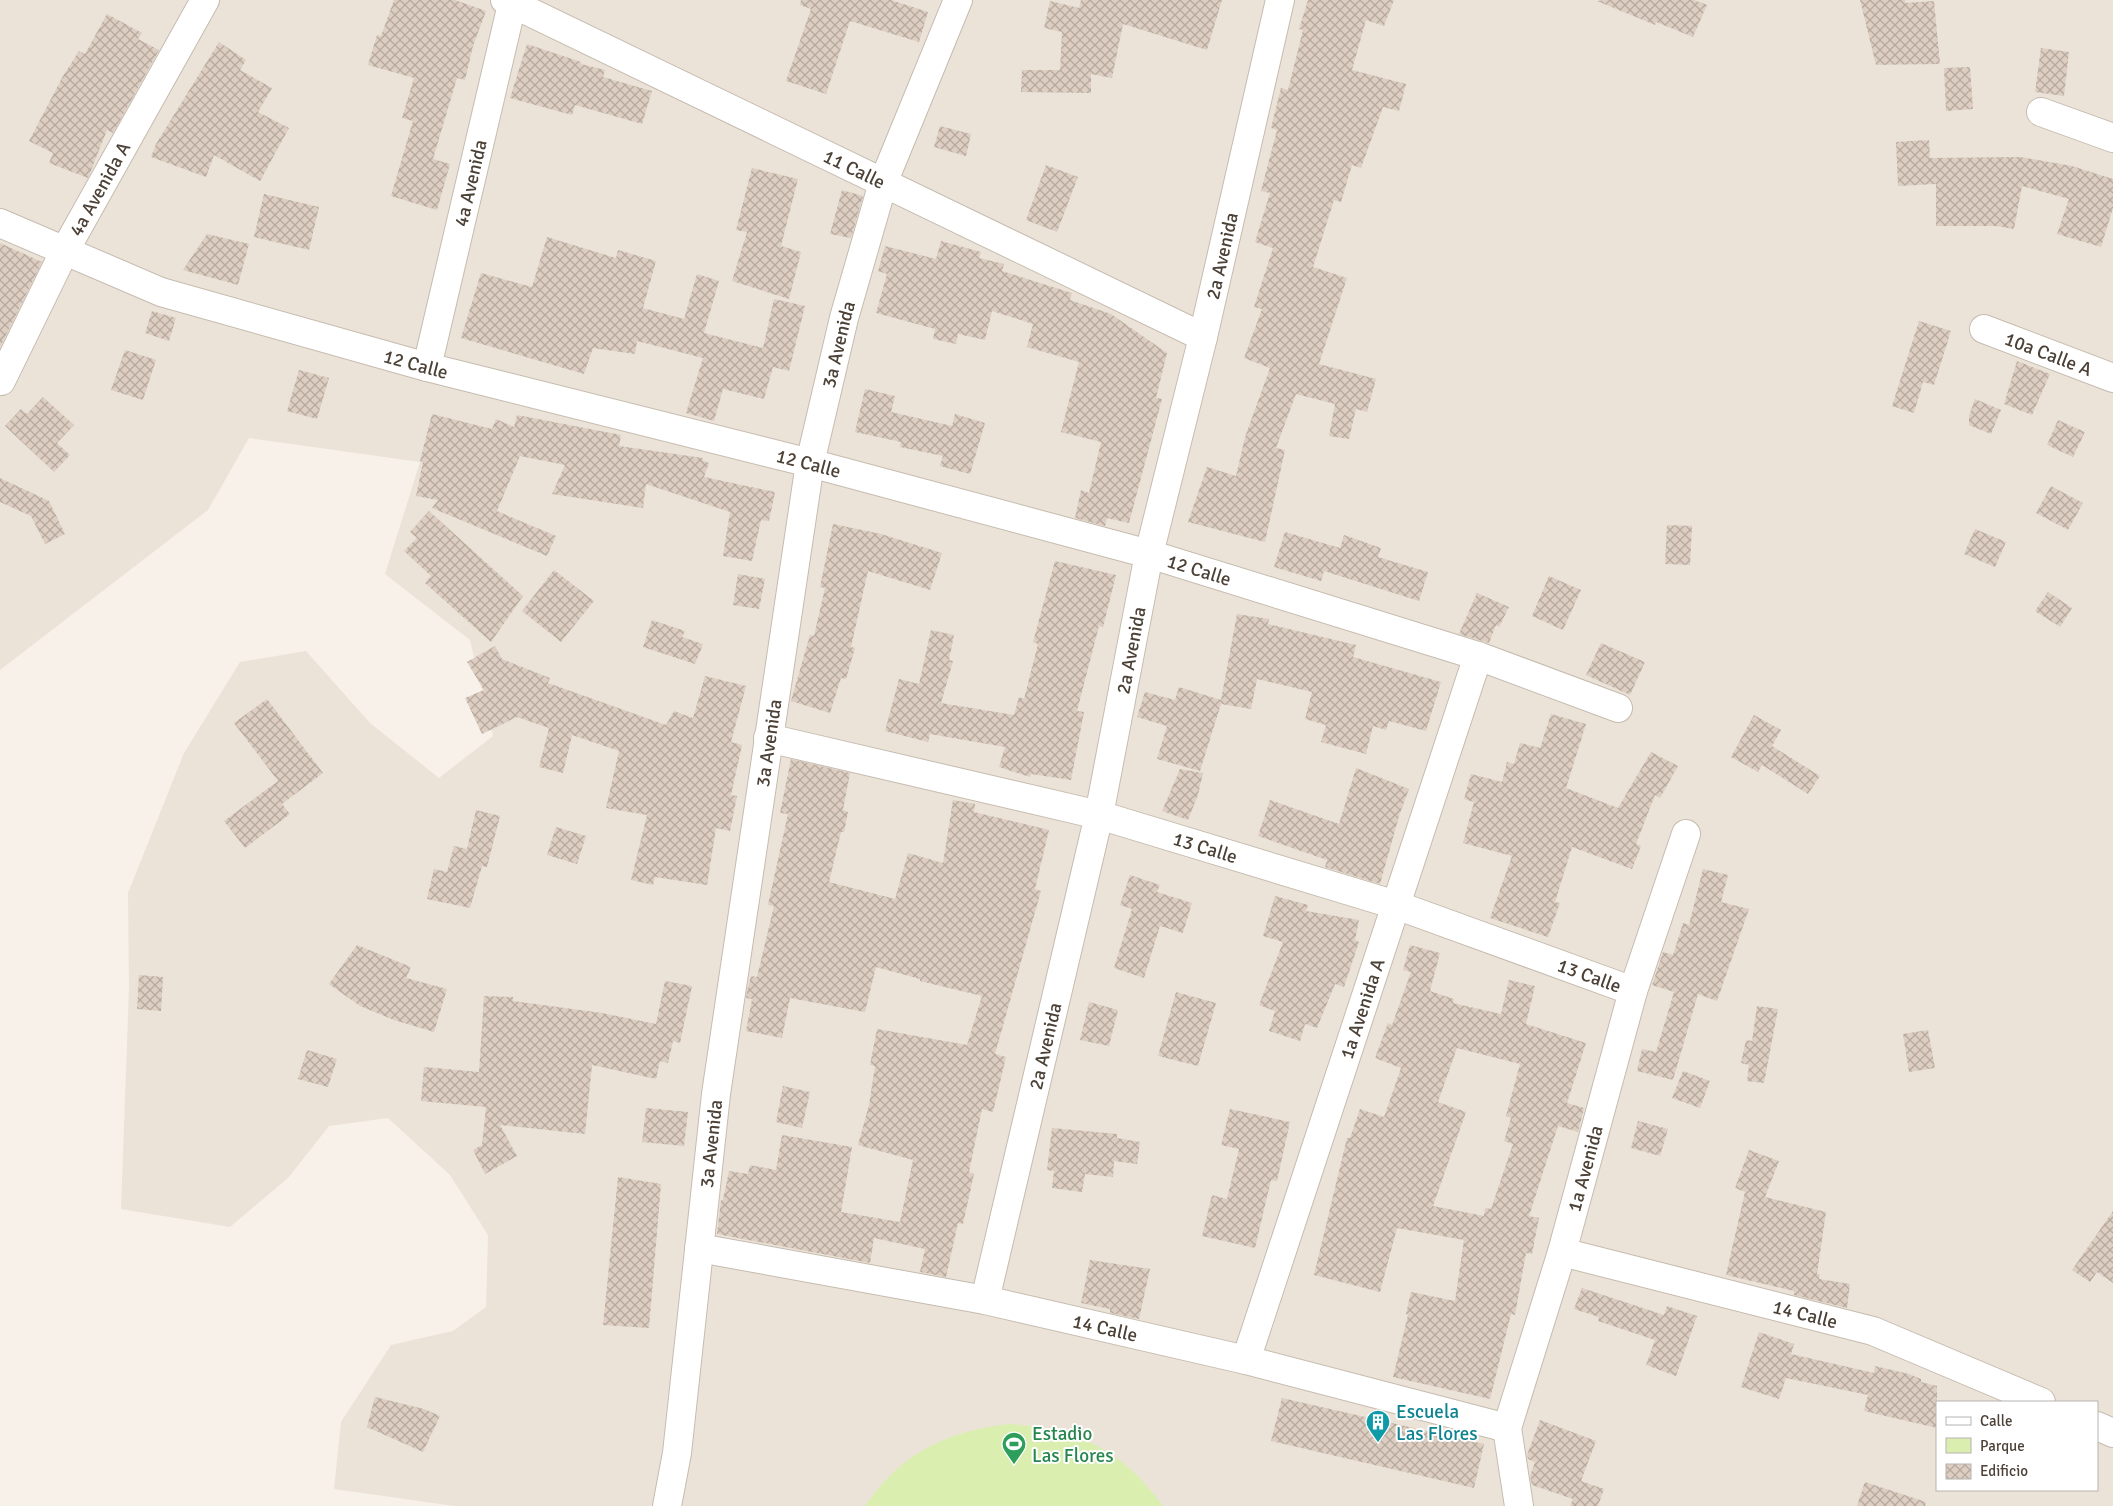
<svg xmlns="http://www.w3.org/2000/svg" width="2113" height="1506" font-family="Signika,sans-serif">
	<style>
		.residential { fill: #ebe3d8; fill-rule: evenodd }
		.green { fill: #daeeb0 }
		.building { fill: url(#building-cross-hatch); fill-rule: evenodd }
		.lines { fill: none; stroke-linecap: round; stroke-linejoin: round }
		.minor-casing { stroke: #c6bbaf; stroke-width: 30 }
		.minor { stroke: #fff; stroke-width: 28 }
		.labels { text-anchor: middle; stroke-width: 4; stroke-linejoin: round; paint-order: stroke }
		.street-label { font-size: 19px; fill: #4c4137; stroke: #fff }
		.culture-label { font-size: 19px; fill: #0d838f; stroke: #fff; text-anchor: start }
		.leisure-label { font-size: 19px; fill: #27864d; stroke: #fff; text-anchor: start }
	</style>
	<defs>
		<pattern id="building-cross-hatch" width="8" height="8" patternUnits="userSpaceOnUse" patternTransform="scale(1.25)"><rect width="8" height="8" fill="#ddcec1"/><path d="M0 0l8 8M0 8l8-8" fill="none" stroke="#b5a99e"/></pattern>
	</defs>
	<rect width="100%" height="100%" fill="#f7f1ea"/>
	<path class="residential" d="M0 0H2113V1506H454L334 1489 341 1422 391 1345 453 1331 486 1307 488 1235 450 1175 388 1118 329 1126 288 1178 230 1227 121 1209 129 987 128 893 184 753 240 662 306 651 370 723 439 778 493 736 470 640 385 574 420 462 249 438 208 510 0 670ZM1937 1402H2097V1490H1937Z"/>
	<path class="green" d="M1009 1424C1078 1428 1122 1450 1163 1506H865C901 1453 947 1431 1009 1424Z"/>
	<path class="building" d="M394 0H455L486 11 473 46 465 80 457 78 433 159 450 164 437 210 391 196 413 121 402 118 414 78 368 65 377 35 381 36Z
		M801 0H891L928 12 919 42 850 21 826 94 786 81 811 9 800 5Z
		M1081 0H1222L1207 50 1123 24 1112 78 1091 74V93L1021 92 1022 70H1060L1062 32 1044 28 1050 1 1079 8Z
		M1308 0H1394L1384 26 1366 20 1352 70 1406 84 1399 111 1383 107 1361 168 1352 165 1341 202 1334 200 1313 267 1347 278 1319 364 1376 379 1367 412 1356 409 1349 439 1329 436 1335 404 1296 394 1276 448 1285 450 1265 542 1188 522 1207 467 1236 476 1245 437 1270 368 1244 358 1262 309 1254 307 1273 248 1255 242 1270 193 1261 191 1277 130 1271 128 1281 88 1288 90 1303 30 1299 29Z
		M1604 0H1694L1707 5 1693 37 1656 22 1655 25 1597 1Z
		M1860 0H1905V3L1934 1 1940 64 1876 65Z
		M107 14 142 33 138 39 159 50 113 133 107 130 88 178 49 163 53 153 29 141 63 76 79 51 85 54Z
		M219 42 246 60 240 70 272 88 258 112 289 128 260 181 214 155 206 177 151 157 156 144Z
		M527 44 581 62V64L605 70 603 77 652 91 642 124 575 105 572 115 510 98Z
		M2041 48 2069 52 2064 96 2035 92Z
		M1970 67 1973 109 1946 111 1944 68Z
		M940 126 971 134 966 156 934 147Z
		M1929 140 1930 158 2020 157 2072 166 2113 179V208L2101 247 2057 234 2069 199 2022 186 2014 229 1996 226H1936V184L1898 186 1896 142Z
		M1046 165 1078 177 1057 232 1026 220Z
		M752 168 798 179 781 246 801 252 789 299 732 281 747 232 736 230Z
		M842 190 863 196 851 238 830 234Z
		M264 194 319 207 309 250 254 237Z
		M207 234 249 244 238 285 183 270Z
		M547 237 616 258 618 250 656 261 643 308 684 319 697 274 719 281 704 333 763 348 774 299 805 306 789 371 773 367 764 399 723 389 714 421 686 413 703 358 637 341 635 354 593 348 584 374 461 338 481 273 532 287Z
		M941 241 981 252 979 258 1004 264 1002 271 1072 293 1070 300 1111 314 1167 353 1156 398 1162 399 1129 523 1107 518 1105 526 1075 518 1081 490 1089 493 1101 442 1061 432 1079 362 1027 347 1033 324 992 311 985 340 958 334 956 344 933 339 935 329 876 313 887 274 878 271 885 246 936 259Z
		M0 243 42 262 0 347Z
		M152 311 176 318 169 341 145 333Z
		M1919 321 1951 331 1934 385 1923 382 1914 413 1892 406Z
		M125 350 156 360 143 400 111 390Z
		M2017 361 2050 374 2032 415 2004 404Z
		M299 370 329 378 317 419 287 411Z
		M865 389 895 396 891 412 952 426 955 414 985 423 970 474 940 466 943 456 900 447 901 442 855 432Z
		M43 397 74 425 57 443 70 455 54 472 5 426 21 409 27 414Z
		M1975 399 2001 410 1991 434 1969 425V416Z
		M432 414 492 429 496 419 514 427 517 415 621 435 619 446 703 458 702 460 709 463 704 477 775 492 769 521 761 520 752 561 723 556 730 512 646 484 643 508 552 494 565 465 520 456 497 511 556 536 547 556 432 508 438 500 416 496 423 462 420 461Z
		M2058 420 2085 432 2073 457 2047 445Z
		M0 478 49 501 65 534 45 544 31 516 0 502Z
		M2051 486 2083 503 2068 530 2036 513Z
		M429 511 523 596 491 642 425 583 431 576 404 551 417 538 410 532Z
		M833 524 881 534 942 553 930 590 868 571 851 647 855 648 846 679 841 678 830 713 791 701 810 635 814 636 825 588 820 587Z
		M1667 525 1692 526 1690 565 1665 564Z
		M1975 529 2006 542 1995 567 1964 554Z
		M1285 532 1340 548 1344 535 1381 548 1378 557 1428 572 1419 601 1324 571 1321 581 1274 567Z
		M1055 561 1116 575 1103 627 1099 626 1077 711 1084 712 1071 780 1031 774 1030 777 999 767 1005 747 930 734 928 742 885 731 899 679 919 684 931 630 954 635 949 660 953 661 941 703 1014 715 1019 697 1024 699 1038 644 1033 642Z
		M554 570 594 601 561 642 522 611Z
		M738 574 765 579 759 609 733 605Z
		M1549 576 1581 590 1563 630 1532 616Z
		M2048 592 2072 608 2060 627 2035 611Z
		M1477 593 1509 607 1499 627 1496 625 1489 643 1459 634Z
		M1237 614 1269 619 1268 624 1356 645 1353 657 1441 682 1426 731 1389 721 1386 730 1373 726 1366 754 1321 742 1326 725 1305 719 1312 692 1257 679 1251 709 1221 704 1200 771 1157 759 1167 726 1137 717 1145 692 1175 700 1179 687 1221 700Z
		M652 620 685 631 682 637 703 644 695 664 643 647Z
		M1601 643 1645 662 1630 695 1586 675Z
		M495 646 502 659 550 678 548 683 666 725 674 711 693 718 705 676 746 686 731 742 742 745 731 795 737 796 730 831 716 828 707 885 655 877 653 885 631 880 647 815 606 808 619 751 572 735 563 773 539 767 549 728 517 717 482 734 465 698 484 690 467 662Z
		M267 699 323 773 282 804 290 814 245 848 224 821 278 781 234 723Z
		M1551 714 1586 724 1566 788 1618 808 1651 752 1678 766 1660 798 1655 795 1636 844 1641 846 1632 869 1572 847 1555 902 1560 903 1548 937 1490 918 1512 856 1463 843 1474 802 1464 799 1471 774 1502 782 1507 762 1514 764 1520 743 1540 748Z
		M1754 715 1781 730 1772 746 1820 776 1808 794 1762 765 1758 772 1731 757Z
		M791 759 850 773 843 810 848 812 844 832H841L829 882 895 899 908 853 943 863 953 800 975 804 974 812 1049 830 1035 889 1041 891 995 1054 1006 1057 993 1112 982 1109 969 1172 974 1174 963 1224 958 1223 946 1277 920 1272 925 1249 874 1238 870 1263 717 1234 721 1200H723L729 1171 748 1174 750 1165 776 1170 782 1135 852 1147 841 1212 900 1222 913 1160 858 1145 869 1105 875 1066 870 1065 877 1029 967 1045 982 996 920 981V979L876 967 865 1012 790 998 782 1038 746 1031 752 999 746 998 747 991 751 976 757 977 774 906 768 905 788 814 780 813Z
		M1356 768 1409 789 1400 813 1380 884 1325 867 1327 860 1258 836 1270 800 1339 824Z
		M1180 769 1203 773 1198 795 1188 820 1162 811Z
		M476 810 500 816 487 867 482 866 470 908 427 899 434 869 447 872 454 846 467 849Z
		M556 827 586 836 577 864 547 855Z
		M1703 869 1728 875 1721 902 1749 909 1717 1001 1698 994 1673 1080 1637 1071 1642 1049 1656 1052 1674 992 1652 985 1663 952 1673 955 1683 923 1689 925Z
		M1130 875 1160 885 1157 892 1192 903 1183 933 1160 926 1144 978 1114 968 1132 909 1120 905Z
		M1275 896 1308 905 1306 911 1359 920 1355 940 1359 942 1344 987 1335 984 1317 1028 1305 1024 1300 1041 1269 1031 1275 1011 1259 1005 1283 942 1263 936Z
		M357 945 411 967 406 978 447 989 434 1032 394 1020 360 1006 329 984Z
		M1410 945 1440 953 1430 991 1454 999 1453 1003 1501 1014 1509 980 1535 986 1526 1024 1586 1043 1567 1103 1584 1108 1578 1132 1558 1126 1529 1216 1539 1218 1532 1254 1526 1253 1515 1315 1511 1314 1490 1399 1393 1377 1408 1315 1406 1314 1411 1292 1455 1301 1464 1240 1397 1228 1380 1292 1314 1275 1347 1138H1350L1360 1109 1384 1117 1401 1068 1375 1058 1388 1023 1392 1025 1411 972 1403 970ZM1457 1048 1520 1064 1506 1116 1511 1118 1504 1141 1513 1144 1491 1209 1485 1208 1484 1216 1433 1206 1466 1112 1438 1102Z
		M139 975 163 977 161 1011 137 1009Z
		M665 981 692 986 680 1043 673 1041 668 1063 660 1061 656 1079 592 1065 585 1134 500 1125 517 1156 485 1174 473 1150 482 1145 486 1107 421 1101 424 1067 479 1072 484 996 513 997V1001L602 1013 656 1024Z
		M1176 992 1216 1003 1198 1066 1158 1056Z
		M1089 1002 1118 1010 1109 1046 1080 1040Z
		M1757 1006 1778 1009 1764 1083 1747 1081 1749 1065 1741 1063 1746 1040 1752 1041Z
		M1928 1030 1935 1068 1909 1072 1903 1034Z
		M307 1050 337 1059 328 1087 298 1079Z
		M1683 1071 1710 1081 1700 1108 1672 1098Z
		M783 1086 810 1092 802 1128 776 1122Z
		M646 1108 688 1112 684 1146 642 1142Z
		M1230 1109 1290 1122 1277 1181 1271 1180 1255 1248 1202 1236 1212 1195 1227 1199 1239 1149 1221 1145Z
		M1638 1121 1668 1129 1660 1156 1631 1148Z
		M1052 1128 1117 1134V1138L1140 1142 1137 1164 1114 1161 1113 1177 1085 1174 1082 1192 1052 1188 1054 1171 1047 1170Z
		M1749 1150 1779 1161 1765 1197 1826 1212 1817 1274H1820L1819 1279 1850 1284 1847 1308 1794 1295V1291L1726 1275 1745 1192 1735 1188Z
		M618 1177 661 1184 649 1328 603 1325Z
		M2113 1211V1283L2097 1272 2090 1282 2072 1270Z
		M1090 1260 1150 1269 1139 1319 1110 1313V1309L1081 1303Z
		M1582 1288 1664 1315 1667 1306 1697 1316 1676 1376 1646 1365 1655 1340 1598 1321 1599 1317 1574 1309Z
		M1759 1332 1794 1344 1791 1354 1874 1373 1875 1366 1909 1374 1921 1379V1382L1937 1386V1428L1864 1411 1868 1395 1786 1378 1779 1399 1741 1387Z
		M375 1397 424 1409 440 1416 423 1452 367 1427Z
		M1282 1398 1484 1444 1474 1488 1271 1441Z
		M1540 1420 1596 1441 1581 1481 1604 1489 1598 1506H1570L1573 1499 1532 1485 1530 1476 1535 1462 1528 1459 1527 1455Z
		M1865 1482 1926 1502 1925 1506H1857Z"/>
	<g class="lines">
		<defs>
			<g id="minor">
				<path id="s1" d="M505 0 1203 337"/>
				<path d="M2041 112 2113 138"/>
				<path id="s2" d="M0 223 161 292 427 367 810 463 1149 554 1478 656 1618 708"/>
				<path id="s3" d="M1984 329 2113 378"/>
				<path id="s4" d="M427 367 513 0"/>
				<path id="s5" d="M1 381 64 252 205 0"/>
				<path id="s6" d="M768 738 1099 815 1396 905 1633 991"/>
				<path id="s7" d="M699 1248 985 1300 1246 1360 1507 1428"/>
				<path id="s8" d="M1562 1252 1873 1331 2041 1402"/>
				<path id="s9" d="M985 1300 1099 815 1149 554 1203 337 1280 0"/>
				<path id="s10" d="M1246 1360 1478 656"/>
				<path d="M2097 1426 2113 1433"/>
				<path id="s11" d="M667 1506 677 1453 716 1094 810 463 844 318 883 183 958 0"/>
				<path id="s12" d="M1519 1506 1507 1428 1562 1252 1633 991 1686 834"/>
			</g>
		</defs>
		<use href="#minor" class="minor-casing"/>
		<use href="#minor" class="minor"/>
	</g>
	<defs>
		<symbol id="building-pin" viewBox="-11 -11 22 30"><path d="M0 17L-7.5 6A9.5 9.5 0 1 1 7.5 6Z" fill="#0f9aa8" stroke="#fff"/><path d="M-4-6H4V6H1V3H-1V6H-4ZM-2.5-4.3h1.7v1.8h-1.7ZM.8-4.3h1.7v1.8H.8ZM-2.5-1h1.7V.8h-1.7ZM.8-1h1.7V.8H.8Z" fill="#fff"/></symbol>
		<symbol id="stadium-pin" viewBox="-11 -11 22 30"><path d="M0 17L-7.5 6A9.5 9.5 0 1 1 7.5 6Z" fill="#2e9e5b" stroke="#fff"/><path d="M0-5a6.5 5 0 1 0 0 10a6.5 5 0 1 0 0-10ZM-3.5-1.8h7v3.6h-7Z" fill="#fff"/></symbol>
	</defs>
	<g fill-rule="evenodd">
		<use href="#building-pin" x="1364" y="1408" width="28" height="38"/>
		<use href="#stadium-pin" x="1000" y="1430" width="28" height="38"/>
	</g>
	<g class="labels">
		<g class="street-label">
			<text dy="7" stroke="none"><textPath href="#s1" startOffset="388">11 Calle</textPath></text>
			<text dy="7" stroke="none"><textPath href="#s4" startOffset="189">4a Avenida</textPath></text>
			<text dy="7" stroke="none"><textPath href="#s5" startOffset="216">4a Avenida A</textPath></text>
			<text dy="7" stroke="none"><textPath href="#s9" startOffset="1071">2a Avenida</textPath></text>
			<text dy="7" stroke="none"><textPath href="#s11" startOffset="1175">3a Avenida</textPath></text>
			<text dy="7" stroke="none"><textPath href="#s3" startOffset="69">10a Calle A</textPath></text>
			<text dy="7" stroke="none"><textPath href="#s2" startOffset="440">12 Calle</textPath></text>
			<text dy="7" stroke="none"><textPath href="#s2" startOffset="845">12 Calle</textPath></text>
			<text dy="7" stroke="none"><textPath href="#s2" startOffset="1250">12 Calle</textPath></text>
			<text dy="7" stroke="none"><textPath href="#s9" startOffset="666">2a Avenida</textPath></text>
			<text dy="7" stroke="none"><textPath href="#s11" startOffset="770">3a Avenida</textPath></text>
			<text dy="7" stroke="none"><textPath href="#s6" startOffset="451">13 Calle</textPath></text>
			<text dy="7" stroke="none"><textPath href="#s6" startOffset="856">13 Calle</textPath></text>
			<text dy="7" stroke="none"><textPath href="#s10" startOffset="370">1a Avenida A</textPath></text>
			<text dy="7" stroke="none"><textPath href="#s9" startOffset="261">2a Avenida</textPath></text>
			<text dy="7" stroke="none"><textPath href="#s11" startOffset="365">3a Avenida</textPath></text>
			<text dy="7" stroke="none"><textPath href="#s12" startOffset="350">1a Avenida</textPath></text>
			<text dy="7" stroke="none"><textPath href="#s8" startOffset="251">14 Calle</textPath></text>
			<text dy="7" stroke="none"><textPath href="#s7" startOffset="414">14 Calle</textPath></text>
		</g>
		<g class="culture-label">
			<text x="1396" y="1418">Escuela<tspan x="1396" dy="22">Las Flores</tspan></text>
		</g>
		<g class="leisure-label">
			<text x="1032" y="1440">Estadio<tspan x="1032" dy="22">Las Flores</tspan></text>
		</g>
	</g>
	<rect x="1936" y="1401" width="162" height="90" fill="#ffffff" stroke="#b7b3af"/>
	<rect x="1946" y="1417" width="25" height="8" fill="#ffffff" stroke="#b7b3af"/>
	<text x="1980" y="1426" font-size="15" fill="#4c4137">Calle</text>
	<rect x="1946" y="1438" width="25" height="15" fill="#daeeb0" stroke="#b7b3af"/>
	<text x="1980" y="1451" font-size="15" fill="#4c4137">Parque</text>
	<rect x="1946" y="1464" width="25" height="15" fill="url(#building-cross-hatch)" stroke="#b7b3af"/>
	<text x="1980" y="1476" font-size="15" fill="#4c4137">Edificio</text>
</svg>
